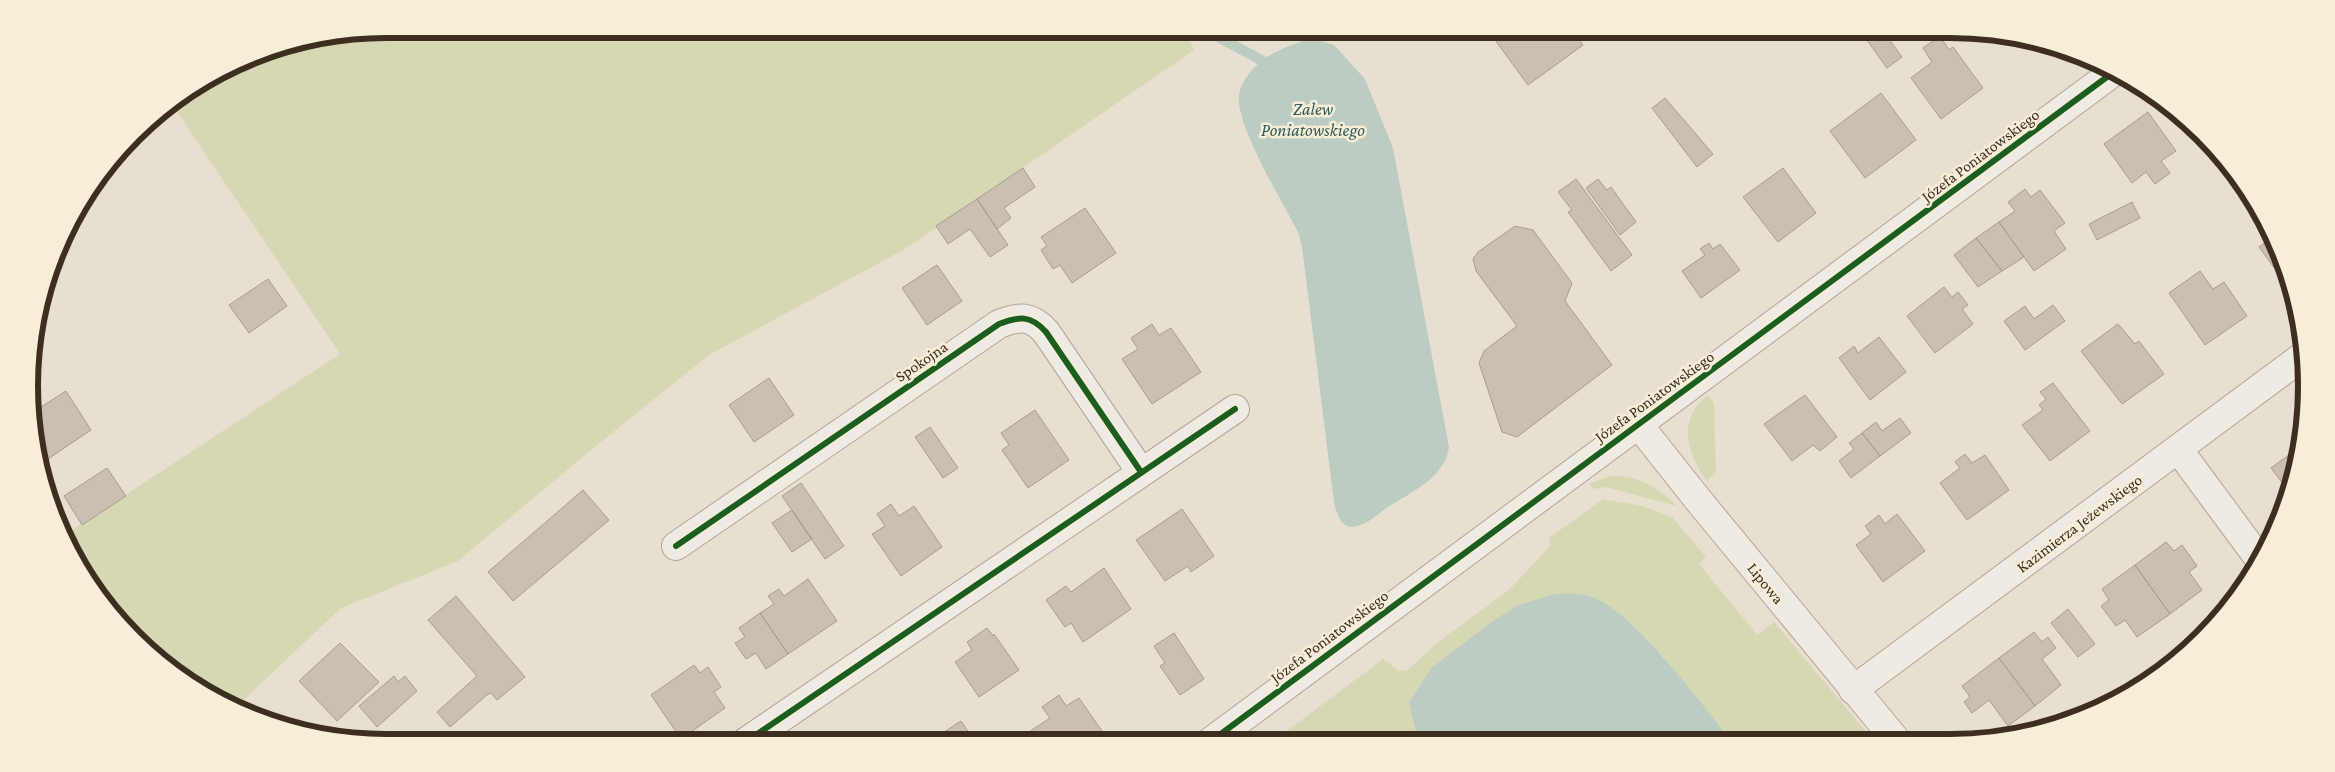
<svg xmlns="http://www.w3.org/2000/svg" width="2335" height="772" font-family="'Crimson Pro',serif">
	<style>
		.green { fill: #d6d7b3 }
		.water { fill: #bcccc2 }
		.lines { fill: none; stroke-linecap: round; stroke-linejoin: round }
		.stream { stroke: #bcccc2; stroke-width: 10 }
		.building { fill: #cbbfb2; stroke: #a89c90 }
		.minor-casing { stroke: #ada599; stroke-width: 30 }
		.tertiary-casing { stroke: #ada599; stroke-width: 30 }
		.minor { stroke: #efebe3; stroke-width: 28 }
		.tertiary { stroke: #efebe3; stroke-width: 28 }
		.cycleway-casing { stroke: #f7eed8; stroke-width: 9 }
		.cycleway { stroke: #1b5e20; stroke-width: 6 }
		.labels { text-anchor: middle; stroke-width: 5; stroke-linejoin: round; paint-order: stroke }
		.street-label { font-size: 16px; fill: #3d2e20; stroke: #f7eed8 }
		.water-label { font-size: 18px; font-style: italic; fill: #2f5d5a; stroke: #f7eed8 }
		.rim { fill: none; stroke: #3d2e20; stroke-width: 6 }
	</style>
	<rect width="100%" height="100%" fill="#e7e0d1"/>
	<path class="green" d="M386 29H1184L1194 50 905 249 709 355 602 441 458 561 341 608 235 708 187 683 133 638 89 585 66 534 340 354 172 104 250 56 317 36Z
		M1708 395 1714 403 1716 472 1707 481C1686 453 1677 419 1708 395Z
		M1612 476C1640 476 1658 487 1677 506L1606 487 1595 489 1588 484Z
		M1603 499 1642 506 1672 517 1706 557 1699 564 1757 635 1774 622 1873 740 1731 741 1661 654 1555 594 1518 605 1494 620 1431 668 1409 703 1418 741 1272 742 1383 659 1399 671 1407 670 1442 639 1509 590 1550 546 1549 538Z"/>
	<path class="water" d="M1311 38 1334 45 1365 79 1393 148 1449 447C1445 478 1411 492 1388 507 1377 514 1361 531 1347 526 1338 522 1337 511 1334 503L1302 247 1298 232C1283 203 1235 124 1239 95 1240 86 1247 75 1254 68 1268 52 1292 45 1311 38Z
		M1555 594C1565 594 1579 593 1589 596 1631 608 1703 705 1731 741H1418L1409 703 1431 668 1494 620 1518 605Z"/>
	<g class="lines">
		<path class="stream" d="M1203 29 1263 61"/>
	</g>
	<path class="building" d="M1487 29H1571L1583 45 1528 85Z
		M1859 29H1895L1886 35 1902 57 1887 68Z
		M2010 35 2019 36 2022 37 2015 42Z
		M1940 36 1949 50 1953 47 1983 88 1941 119 1911 78 1932 62 1923 48Z
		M1881 93 1916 140 1865 178 1830 131Z
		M1665 98 1713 154 1697 167 1652 108Z
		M2148 112 2176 151 2161 161 2170 173 2155 184 2146 172 2132 183 2104 144Z
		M1023 168 1035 187 1004 208 1011 218 997 229 977 199Z
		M1783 168 1816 213 1778 242 1743 197Z
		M1576 179 1632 255 1611 271 1568 212 1572 210 1558 192Z
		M1598 179 1607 190 1611 187 1636 222 1620 235 1586 188Z
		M2025 189 2031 197 2040 190 2065 223 2054 231 2066 249 2034 271 1999 222 2015 211 2008 202Z
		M977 199 1008 245 990 257 970 229 948 244 936 226Z
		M2132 202 2140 218 2097 240 2089 224Z
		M1085 208 1116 253 1072 283 1060 265 1053 269 1041 250 1047 246 1041 237Z
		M1999 222 2024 257 2002 271 1976 238Z
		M1515 226 1533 230 1572 283 1565 301 1612 365 1517 437 1502 432 1479 363 1484 351 1517 326 1476 271 1473 259 1478 252Z
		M2273 237 2279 250 2289 282 2286 284 2259 247Z
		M1976 238 2002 271 1978 287 1954 255Z
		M1709 243 1713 249 1720 244 1740 270 1701 298 1682 271 1705 255 1700 249Z
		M937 265 962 301 927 325 902 288Z
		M2200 271 2213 289 2224 282 2247 316 2205 345 2169 293Z
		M268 279 287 306 249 333 229 305Z
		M1944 287 1952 297 1958 292 1968 305 1962 309 1973 324 1935 353 1907 316Z
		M2053 305 2065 321 2025 350 2004 321 2025 306 2034 319Z
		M1152 324 1159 335 1171 328 1201 372 1152 404 1122 359 1138 349 1131 338Z
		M2118 324 2135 344 2139 341 2164 374 2122 404 2081 351Z
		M1879 337 1906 372 1870 400 1839 358 1854 346 1858 353Z
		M769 378 794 415 754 442 729 405Z
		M2053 383 2090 431 2050 461 2022 425 2043 410 2039 405 2046 399 2040 392Z
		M66 391 91 430 39 465 30 414Z
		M1805 395 1837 437 1820 451 1813 445 1792 461 1764 424Z
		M1035 410 1069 460 1028 488 1002 450 1009 445 1001 433Z
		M1900 418 1911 433 1880 456 1862 433 1876 422 1882 431Z
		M930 427 958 468 943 478 915 437Z
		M1862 433 1880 456 1851 478 1839 461 1854 449 1849 443Z
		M2300 447 2299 456 2287 489 2271 468Z
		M1965 454 1972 463 1985 455 2009 490 1967 520 1940 483 1960 468 1955 462Z
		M107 468 126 496 82 525 64 496Z
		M801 483 844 546 825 559 782 496Z
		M583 490 609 520 513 601 488 572Z
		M891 504 899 516 914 506 942 547 901 576 872 534 885 526 877 514Z
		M1182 509 1214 556 1191 572 1188 566 1165 581 1136 540Z
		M792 510 812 539 792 552 772 523Z
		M1897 514 1925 551 1883 582 1856 545 1871 534 1865 526 1879 515 1885 524Z
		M2166 542 2174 551 2182 545 2197 566 2189 572 2202 590 2170 614 2135 565Z
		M2135 565 2170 614 2137 637 2125 620 2116 626 2101 606 2109 600 2102 589Z
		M1104 568 1131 609 1083 642 1071 623 1065 627 1046 600 1066 586 1071 592Z
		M808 579 837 621 788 654 760 613 774 604 768 596 779 589 784 596Z
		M456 596 525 677 497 700 491 693 488 694 450 727 437 712 477 676 428 620Z
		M2068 609 2095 644 2078 657 2051 623Z
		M760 613 788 654 766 669 756 653 746 659 735 643 745 637 739 628Z
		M987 628 993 636 994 634 1019 670 979 697 955 662 972 650 967 642Z
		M2034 632 2042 642 2048 637 2056 648 2042 659 2061 685 2035 706 1999 658Z
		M1174 633 1204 679 1180 695 1160 666 1165 663 1154 646Z
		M340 643 379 682 337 721 299 681Z
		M1999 658 2035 706 2008 726 1989 700 1972 713 1964 702 1970 697 1962 686Z
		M694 665 700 673 708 667 721 687 714 692 725 708 681 739 651 695Z
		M394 676 398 682 405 676 417 691 377 727 359 706Z
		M1059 695 1066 706 1079 698 1109 741 1035 742 1029 732 1050 718 1042 707Z
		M961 721 975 742H929Z"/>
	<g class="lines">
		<defs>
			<path id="minor" d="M1638 424 1699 501 1896 740
				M2178 449 2260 560
				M676 546 999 324C1019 316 1031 315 1046 332L1141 472
				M1853 690 2303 356
				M744 743 1235 409"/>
			<path id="tertiary" d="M1210 742 2115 71"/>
		</defs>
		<use href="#minor" class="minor-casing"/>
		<use href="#tertiary" class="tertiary-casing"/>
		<use href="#minor" class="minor"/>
		<use href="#tertiary" class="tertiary"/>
		<defs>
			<path id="cycleway" d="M676 546 999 324C1019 316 1031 315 1046 332L1141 472
				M1210 742 2115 71
				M744 743 1235 409"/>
		</defs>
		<use href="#cycleway" class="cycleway-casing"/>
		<use href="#cycleway" class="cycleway"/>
	</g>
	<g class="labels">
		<g class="street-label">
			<text transform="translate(1980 155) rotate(-37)" y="6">Józefa Poniatowskiego</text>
			<text transform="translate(921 361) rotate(-34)" y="6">Spokojna</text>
			<text transform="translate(1654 396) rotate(-36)" y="6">Józefa Poniatowskiego</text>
			<text transform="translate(2079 523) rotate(-37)" y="6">Kazimierza Jeżewskiego</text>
			<text transform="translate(1766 583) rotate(51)" y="6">Lipowa</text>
			<text transform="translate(1329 636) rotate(-37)" y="6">Józefa Poniatowskiego</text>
		</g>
		<g class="water-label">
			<text x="1313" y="115">Zalew<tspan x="1313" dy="21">Poniatowskiego</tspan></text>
		</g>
	</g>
	<path d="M0 0H2335V772H0ZM386 38H1950A348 348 0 0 1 2298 386V386A348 348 0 0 1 1950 734H386A348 348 0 0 1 38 386V386A348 348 0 0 1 386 38Z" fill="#f7eed8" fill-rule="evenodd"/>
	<path class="rim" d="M386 38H1950A348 348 0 0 1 2298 386V386A348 348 0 0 1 1950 734H386A348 348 0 0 1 38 386V386A348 348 0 0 1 386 38Z"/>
</svg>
